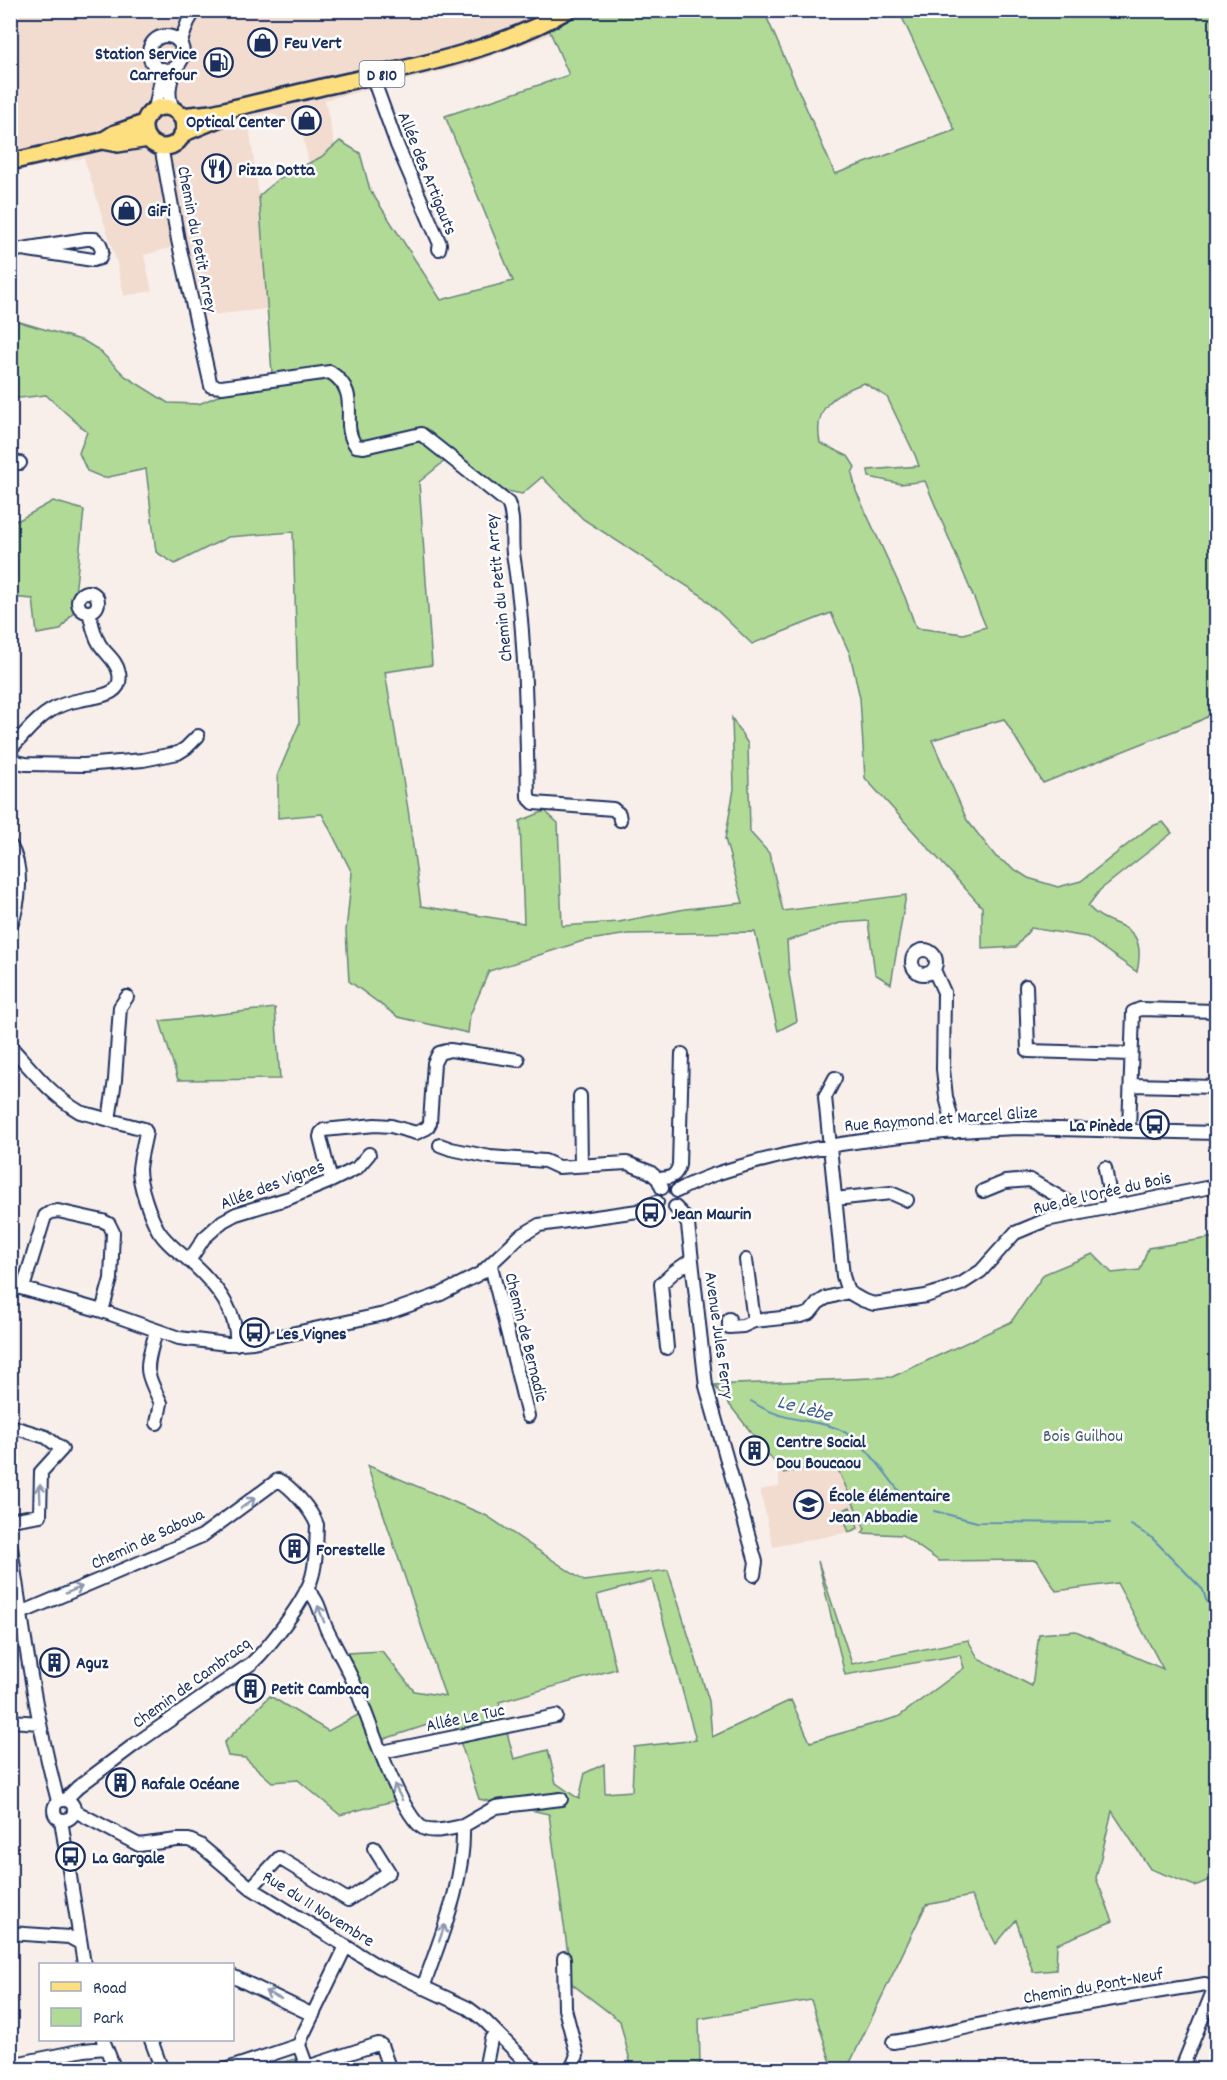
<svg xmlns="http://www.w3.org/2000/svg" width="1227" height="2080" font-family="Dekko,sans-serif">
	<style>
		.built { fill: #f2dcd0 }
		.green { fill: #b1da97; stroke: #66847a; stroke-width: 1.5; fill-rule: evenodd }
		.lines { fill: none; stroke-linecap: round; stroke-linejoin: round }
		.stream { stroke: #608fb6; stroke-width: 2 }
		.minor-casing { stroke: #1b2f5e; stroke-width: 16 }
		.major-casing { stroke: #1b2f5e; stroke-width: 20 }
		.minor { stroke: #fff; stroke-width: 12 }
		.major { stroke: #fedf80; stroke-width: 15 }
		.oneway { stroke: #8d97ae }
		.labels { text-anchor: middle; stroke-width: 5; stroke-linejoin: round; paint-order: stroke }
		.shield { fill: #fff; stroke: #5f6d8e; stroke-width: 1.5 }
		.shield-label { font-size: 16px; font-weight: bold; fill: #1b2f5e }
		.poi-label { font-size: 18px; font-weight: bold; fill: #1b2f5e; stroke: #fff; text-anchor: start }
		.street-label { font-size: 18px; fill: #1b2f5e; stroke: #fff }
		.park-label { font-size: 18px; fill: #405a6c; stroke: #fff }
		.water-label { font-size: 20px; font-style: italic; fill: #3e5f8a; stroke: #fff }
	</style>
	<rect width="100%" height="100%" fill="#f9efea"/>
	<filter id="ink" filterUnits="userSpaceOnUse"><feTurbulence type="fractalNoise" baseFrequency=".0167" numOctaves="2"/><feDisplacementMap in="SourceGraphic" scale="12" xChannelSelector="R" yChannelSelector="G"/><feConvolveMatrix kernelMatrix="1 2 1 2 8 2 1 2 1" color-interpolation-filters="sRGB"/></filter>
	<g filter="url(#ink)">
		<path class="built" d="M541 10 552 34 464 66 325 100 335 146 321 157 309 163 303 138 307 136 305 128 296 130 294 124 285 121 272 113 248 118 259 196 267 309 191 317 174 247 144 255 152 291 124 296 117 264 84 158 11 172 10 11Z
			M835 1462 865 1529 773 1547 760 1490 779 1486V1474Z"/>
		<path class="green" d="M541 11H764L835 174 955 130 899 11H1216V712L1199 721 1043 783 1004 719 932 740 967 820 996 857 1028 878 1058 887 1081 881 1150 827 1163 822 1172 833 1100 890 1088 906C1109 932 1149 916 1137 972L1087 937 1031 928 1016 947 982 949V907L865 778 860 698 850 654 831 613 752 644 701 595 583 519 542 477 522 494 492 488 452 455 419 482 432 665 385 672 408 809 421 906 524 923 520 821 545 811 558 823 562 926 619 922 685 909 743 903 725 839 734 789 732 718 748 744 750 832 769 853 783 911 906 895 891 984 875 974 868 921 840 923 787 941 789 974 797 1021 778 1031 755 932 628 934 583 941 489 971 470 1015 468 1033 398 1017 349 981 346 931 352 873 322 814 278 818V774L299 724 293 532 228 537 175 564 156 552 146 469 104 478 87 471 79 453 87 432 46 395 11 399 10 319 84 341 99 350 125 376 168 403 199 404 272 373 259 196 278 179 321 157 340 141 360 153 370 190 441 300 513 281 445 116 569 75ZM864 383 887 397 915 455 919 466 868 470 869 477 901 484 925 481 986 627 964 634 916 628 905 597 856 491 852 473 855 467 848 456 820 443C813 407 834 394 864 383Z
			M53 501 84 510 73 613 60 630 37 634 33 599 11 597V520H19Z
			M275 1008 280 1079 178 1080 160 1021Z
			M1216 1237V1877L1195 1886 1150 1869 1112 1811 1096 1878 1113 1921 1057 1944 1056 1970 1033 1972 1016 1920 996 1944 971 1896 926 1905 847 2069H833L811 2000 699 2019 700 2065 672 2069H632L620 2021 572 1984 549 1814 479 1799 452 1717 384 1739 378 1763 397 1800 340 1815 298 1780 272 1782 245 1758 228 1756 224 1743 270 1696 328 1731 360 1714 363 1686 347 1653 382 1651 414 1691 445 1696 367 1465 487 1516 584 1581 668 1570 709 1701 712 1737 791 1700 810 1742 898 1717 964 1668 960 1655 845 1675 818 1561 852 1664 968 1640 978 1658 1032 1686 1039 1634 1076 1631 1163 1669 1117 1583 1056 1591 1037 1560 939 1561 902 1535 862 1533 865 1529 835 1463 783 1473 714 1385 892 1377 1011 1322 1044 1274 1093 1254 1112 1273 1140 1270 1148 1248ZM652 1580 696 1740 634 1747 632 1791 605 1793 604 1764 585 1773 579 1799 556 1783 548 1750 514 1759 499 1702 616 1669 597 1595Z
			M850 1507 858 1528 849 1532 841 1511Z
			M295 2059 300 2069H264Z"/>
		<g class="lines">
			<path class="stream" d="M751 1401C779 1420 800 1418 830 1426 861 1434 881 1469 900 1492
				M934 1511 977 1522 1110 1523
				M1131 1525 1152 1538 1170 1556 1203 1590 1206 1600 1216 1610"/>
			<defs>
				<path id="minor" d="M149 53a17 17 0 1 1 34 0a17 17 0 1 1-34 0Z
					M180 44 188 22 195 10
					M372 76 397 145 440 244 439 249
					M155 109 163 69
					M174 110C166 96 170 82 175 67
					M161 146 178 240 211 386 222 387 330 372C364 394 338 422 356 446L364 447 421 434 508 503C515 518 511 537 513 553 526 634 526 715 528 797L534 803 613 809 619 814 620 820
					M10 251 86 239H95L100 244 102 251 100 258 93 260 22 249
					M10 461 20 463
					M78 602a10 10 0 1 1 20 0a10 10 0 1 1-20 0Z
					M10 749C24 736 33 721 50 711 59 705 69 702 80 700 95 696 124 697 119 673 116 659 105 654 99 643 93 633 92 622 89 612
					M10 758 17 762 26 764 84 765 143 760 178 753 186 748 198 736
					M10 845C24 867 20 904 10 927
					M912 962a12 12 0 1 1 24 0a12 12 0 1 1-24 0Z
					M934 970 944 992 943 1069 946 1097 955 1132
					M1026 986 1028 1051 1131 1054
					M10 1046C32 1070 52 1096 80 1112L144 1129 146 1132C144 1144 140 1157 139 1169 139 1185 150 1216 158 1230 166 1243 180 1253 191 1262 213 1282 239 1312 236 1344
					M835 1078 825 1097 843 1276 848 1292 862 1300 874 1304 926 1296 961 1284 981 1271 1015 1233 1046 1220 1216 1186
					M1131 1085 1216 1087
					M580 1096 581 1165
					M109 1120 115 1080 120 1007 127 997
					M1129 1130 1133 1012 1140 1009 1216 1011
					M440 1145 451 1149 490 1157 545 1161 558 1167 627 1163 650 1172 658 1179 662 1188
					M1105 1168 1112 1207
					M658 1179C670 1178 676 1177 679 1165L682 1054
					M331 1181 320 1137 321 1133 324 1130 375 1125 391 1126 416 1133 427 1128 430 1123 434 1063 439 1053 450 1050 518 1060
					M677 1191C700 1178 724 1171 749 1164 834 1140 929 1131 1018 1128L1216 1133
					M983 1191 1005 1182 1030 1180 1066 1201 1072 1215
					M835 1199 891 1193 907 1200
					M675 1207 683 1215 688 1225 706 1386 756 1562 754 1575
					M746 1260 754 1321 801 1316 810 1313 818 1303 826 1298 848 1292
					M189 1261 204 1238 223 1221 236 1214 289 1198 331 1181 357 1168 369 1154
					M491 1266 528 1416
					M10 1285 102 1311 179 1338 227 1344 253 1342 384 1314 441 1294 481 1273 519 1237 539 1225 638 1211 657 1202
					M23 1288 45 1216 51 1212 58 1211 103 1221 109 1224 113 1232 111 1279 102 1311
					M729 1319V1327L743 1326 754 1321
					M156 1331C146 1369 143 1368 161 1403L157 1423
					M667 1348 661 1284 675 1271 691 1260
					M10 1426 46 1437 62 1449 41 1472 40 1515 10 1520
					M10 1541C23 1628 35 1716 58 1801
					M306 1590C319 1597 321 1617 327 1630 336 1648 346 1665 354 1683 366 1712 400 1815 423 1828 433 1834 452 1828 463 1826 465 1882 441 1935 423 1988
					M21 1613 202 1536 278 1480C291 1486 312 1511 317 1525 316 1542 317 1563 311 1580 303 1603 270 1646 252 1663L134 1745 78 1787 66 1799
					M10 1721 40 1723
					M382 1752 556 1716
					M54 1810a10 10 0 1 1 20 0a10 10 0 1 1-20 0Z
					M75 1811 139 1845 177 1840H189L200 1845 251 1888 378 1966 468 2008 484 2020 534 2070
					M61 1820 84 1964
					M463 1826 496 1807 561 1799
					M251 1888 279 1858 348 1900 389 1872 374 1848
					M10 1933 69 1937 80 1943
					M564 1958 565 2009 577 2055 571 2070
					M232 1976 313 2015
					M103 2040 115 2070
					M151 2040 162 2070
					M893 2042C931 2036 968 2027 1005 2019 1071 2005 1138 1995 1205 1984L1214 1989 1181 2070
					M10 2065 84 2050 105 2048
					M307 2067 378 2044 381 2045 390 2070
					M224 2070 299 2045
					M308 2070 299 2045 302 2037 346 1946
					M485 2070 491 2039 496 2032"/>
				<path id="major" d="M144 127a20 20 0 1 1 40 0a20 20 0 1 1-40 0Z
					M180 116 211 113C253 104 294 93 336 84 413 67 499 50 568 10
					M182 134 221 118
					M102 141 118 144 148 139
					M10 162 102 141 115 133 144 123"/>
			</defs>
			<use href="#minor" class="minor-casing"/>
			<use href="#major" class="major-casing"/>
			<use href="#minor" class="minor"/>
			<use href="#major" class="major"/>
		</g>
		<defs><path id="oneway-shaft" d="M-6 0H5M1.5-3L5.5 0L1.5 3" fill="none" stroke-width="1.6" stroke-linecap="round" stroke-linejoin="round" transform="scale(1.5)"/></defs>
		<g class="oneway">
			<use href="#oneway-shaft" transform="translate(40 1493) rotate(-92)"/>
			<use href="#oneway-shaft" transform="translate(248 1503) rotate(-37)"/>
			<use href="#oneway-shaft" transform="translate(74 1590) rotate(-22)"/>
			<use href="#oneway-shaft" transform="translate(321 1614) rotate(-111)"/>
			<use href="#oneway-shaft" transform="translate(398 1792) rotate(-117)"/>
			<use href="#oneway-shaft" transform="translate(442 1933) rotate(-71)"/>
			<use href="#oneway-shaft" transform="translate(273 1995) rotate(-154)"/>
		</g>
	</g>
	<defs>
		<symbol id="shop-ring" viewBox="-11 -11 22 22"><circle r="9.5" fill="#fff" stroke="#1b2f5e" stroke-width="1.5"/><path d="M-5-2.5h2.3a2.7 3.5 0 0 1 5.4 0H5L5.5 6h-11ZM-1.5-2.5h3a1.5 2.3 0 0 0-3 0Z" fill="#1b2f5e"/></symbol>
		<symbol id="fuel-ring" viewBox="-11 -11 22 22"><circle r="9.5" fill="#fff" stroke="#1b2f5e" stroke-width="1.5"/><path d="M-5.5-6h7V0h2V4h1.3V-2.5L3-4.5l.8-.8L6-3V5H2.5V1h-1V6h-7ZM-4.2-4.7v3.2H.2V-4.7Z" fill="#1b2f5e"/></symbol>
		<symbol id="restaurant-ring" viewBox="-11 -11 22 22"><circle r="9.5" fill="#fff" stroke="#1b2f5e" stroke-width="1.5"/><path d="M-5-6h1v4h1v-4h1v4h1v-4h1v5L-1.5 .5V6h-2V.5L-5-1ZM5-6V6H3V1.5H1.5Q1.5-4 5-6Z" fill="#1b2f5e"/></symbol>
		<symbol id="bus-ring" viewBox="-11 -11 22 22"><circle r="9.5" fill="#fff" stroke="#1b2f5e" stroke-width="1.5"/><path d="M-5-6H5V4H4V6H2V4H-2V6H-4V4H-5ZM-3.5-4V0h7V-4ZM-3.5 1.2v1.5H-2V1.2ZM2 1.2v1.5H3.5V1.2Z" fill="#1b2f5e"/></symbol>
		<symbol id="building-ring" viewBox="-11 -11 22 22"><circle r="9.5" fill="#fff" stroke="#1b2f5e" stroke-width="1.5"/><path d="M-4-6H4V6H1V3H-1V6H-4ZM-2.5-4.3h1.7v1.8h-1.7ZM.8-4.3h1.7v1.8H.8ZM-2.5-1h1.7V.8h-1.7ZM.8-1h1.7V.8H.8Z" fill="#1b2f5e"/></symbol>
		<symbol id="school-ring" viewBox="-11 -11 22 22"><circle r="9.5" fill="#fff" stroke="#1b2f5e" stroke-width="1.5"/><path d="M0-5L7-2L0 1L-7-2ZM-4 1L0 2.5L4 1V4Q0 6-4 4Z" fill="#1b2f5e"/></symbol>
	</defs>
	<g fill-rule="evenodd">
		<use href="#shop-ring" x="246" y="26" width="33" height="33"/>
		<use href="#fuel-ring" x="202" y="46" width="33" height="33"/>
		<use href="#shop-ring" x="290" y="104" width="33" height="33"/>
		<use href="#restaurant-ring" x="200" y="152" width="33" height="33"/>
		<use href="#shop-ring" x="110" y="194" width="33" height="33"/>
		<use href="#bus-ring" x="1138" y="1108" width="33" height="33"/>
		<use href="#bus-ring" x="634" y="1196" width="33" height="33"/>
		<use href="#bus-ring" x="238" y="1316" width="33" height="33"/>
		<use href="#building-ring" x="738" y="1434" width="33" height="33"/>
		<use href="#school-ring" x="792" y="1488" width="33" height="33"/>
		<use href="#building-ring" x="278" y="1532" width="33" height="33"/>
		<use href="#building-ring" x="38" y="1646" width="33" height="33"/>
		<use href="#building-ring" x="234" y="1672" width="33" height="33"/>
		<use href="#building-ring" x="104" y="1766" width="33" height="33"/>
		<use href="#bus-ring" x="54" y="1840" width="33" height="33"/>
	</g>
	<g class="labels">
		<rect class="shield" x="359.5" y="61" width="45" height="26" rx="4.5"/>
		<g class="shield-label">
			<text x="382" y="80">D 810</text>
		</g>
		<g class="poi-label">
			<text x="284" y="48">Feu Vert</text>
			<text x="197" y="59" text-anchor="end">Station Service<tspan x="197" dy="21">Carrefour</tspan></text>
			<text x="285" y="127" text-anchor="end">Optical Center</text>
			<text x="238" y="175">Pizza Dotta</text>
			<text x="147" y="216">GiFi</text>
			<text x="1133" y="1131" text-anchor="end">La Pinède</text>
			<text x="671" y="1219">Jean Maurin</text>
			<text x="276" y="1339">Les Vignes</text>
			<text x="776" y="1447">Centre Social<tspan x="776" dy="21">Dou Boucaou</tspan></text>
			<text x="829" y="1501">École élémentaire<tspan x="829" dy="21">Jean Abbadie</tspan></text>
			<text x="316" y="1555">Forestelle</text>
			<text x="76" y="1668">Aguz</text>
			<text x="271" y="1694">Petit Cambacq</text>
			<text x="141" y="1789">Rafale Océane</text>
			<text x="92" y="1863">La Gargale</text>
		</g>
		<g class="street-label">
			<text transform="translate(428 173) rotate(68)" y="6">Allée des Artigauts</text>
			<text transform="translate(198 239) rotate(79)" y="6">Chemin du Petit Arrey</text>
			<text transform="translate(498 588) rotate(-96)" y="6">Chemin du Petit Arrey</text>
			<text transform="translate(941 1118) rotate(-4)" y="6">Rue Raymond et Marcel Glize</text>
			<text transform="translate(272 1184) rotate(-21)" y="6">Allée des Vignes</text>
			<text transform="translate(1102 1192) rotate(-13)" y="6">Rue de l'Orée du Bois</text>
			<text transform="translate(720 1335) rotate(82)" y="6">Avenue Jules Ferry</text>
			<text transform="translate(527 1337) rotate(76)" y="6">Chemin de Bernadic</text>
			<text transform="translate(147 1538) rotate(-25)" y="6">Chemin de Saboua</text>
			<text transform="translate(191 1682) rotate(-36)" y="6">Chemin de Cambracq</text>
			<text transform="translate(465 1717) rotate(-12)" y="6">Allée Le Tuc</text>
			<text transform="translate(319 1908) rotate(32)" y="6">Rue du 11 Novembre</text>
			<text transform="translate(1093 1985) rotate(-10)" y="6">Chemin du Pont-Neuf</text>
		</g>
		<g class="park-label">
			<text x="1083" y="1441">Bois Guilhou</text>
		</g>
		<g class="water-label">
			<text transform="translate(805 1407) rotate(15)" y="7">Le Lèbe</text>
		</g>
	</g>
	<rect width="1227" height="2080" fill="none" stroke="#fff" stroke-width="36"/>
	<rect x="18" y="18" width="1191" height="2044" fill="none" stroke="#1b2f5e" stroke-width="2" filter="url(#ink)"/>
	<rect x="39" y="1963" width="195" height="78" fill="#ffffff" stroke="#a4acbf" stroke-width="1.5"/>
	<rect x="51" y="1982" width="30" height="9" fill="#fedf80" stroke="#a4acbf" stroke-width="1.5"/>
	<text x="93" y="1993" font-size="18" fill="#1b2f5e">Road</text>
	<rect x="51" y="2008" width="30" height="18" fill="#b1da97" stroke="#a4acbf" stroke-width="1.5"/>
	<text x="93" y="2023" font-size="18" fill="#1b2f5e">Park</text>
</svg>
